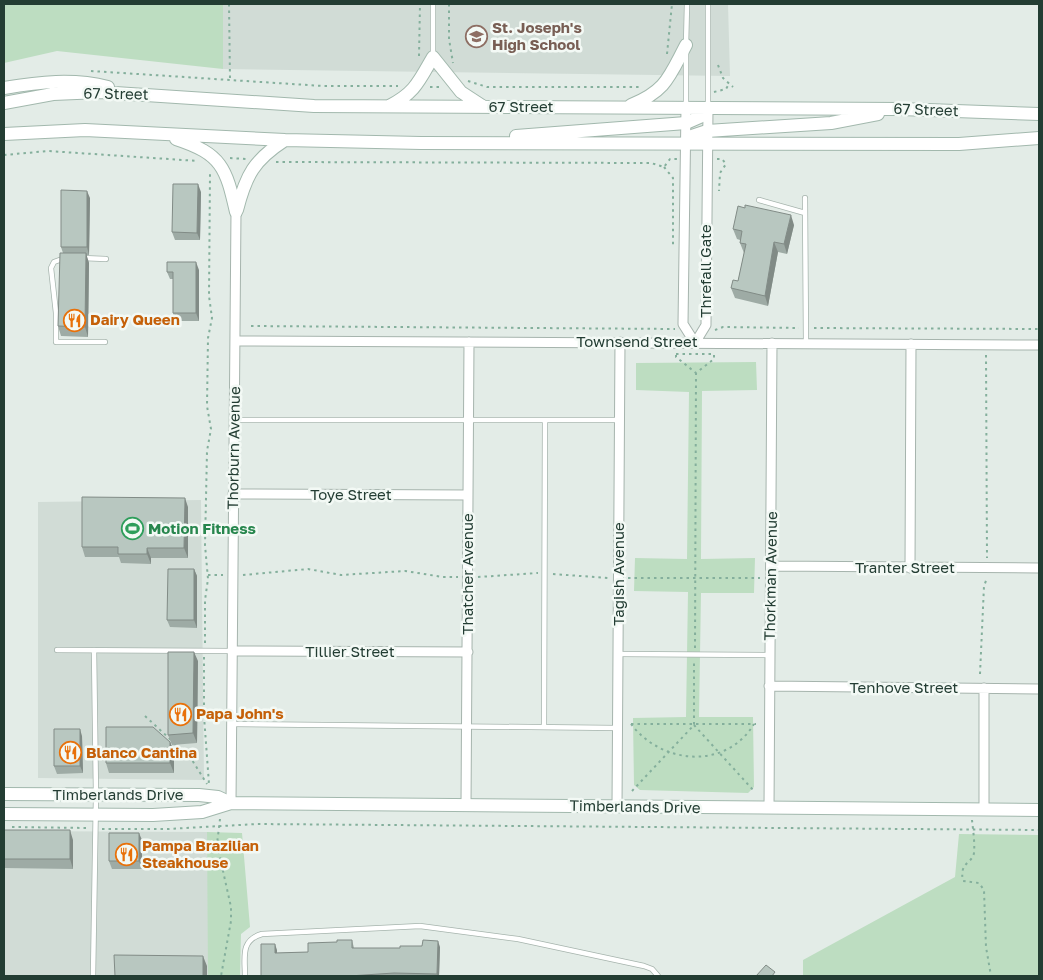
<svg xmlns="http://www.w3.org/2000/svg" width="1043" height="980" font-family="'Golos Text',sans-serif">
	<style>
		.built { fill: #d1dcd6 }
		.green { fill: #bdddc1 }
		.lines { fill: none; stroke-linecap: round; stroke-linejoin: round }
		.lane-casing { stroke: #a6b4ad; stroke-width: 6 }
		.street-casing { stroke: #a6b4ad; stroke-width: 11 }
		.secondary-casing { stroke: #a2b8ad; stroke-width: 14 }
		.path { stroke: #84af9c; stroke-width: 2; stroke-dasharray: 2.5 4; stroke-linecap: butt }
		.lane { stroke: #fff; stroke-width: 4.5 }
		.street { stroke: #fff; stroke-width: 9 }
		.secondary { stroke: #fff; stroke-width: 12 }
		.wall { fill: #9eaba5 }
		.shaded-wall { fill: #818b86 }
		.building { fill: #b8c7c0; stroke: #818b86 }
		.labels { text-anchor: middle; stroke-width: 5; stroke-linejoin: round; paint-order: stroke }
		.education-label { font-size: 15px; font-weight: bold; fill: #785e54; stroke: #f3f9f5; text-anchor: start }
		.street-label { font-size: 15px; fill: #233d33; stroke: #f3f9f5 }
		.food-label { font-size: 15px; font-weight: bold; fill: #c56008; stroke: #f3f9f5; text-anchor: start }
		.leisure-label { font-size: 15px; font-weight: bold; fill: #27864d; stroke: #f3f9f5; text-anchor: start }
	</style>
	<rect width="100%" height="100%" fill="#e3ece7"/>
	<path class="built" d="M223 4H728L730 76 223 69Z
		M201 500 204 780 38 778V502Z
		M4 831 207 832 210 976H4Z"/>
	<path class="green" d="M4 4H223V69L57 51 4 63Z
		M756 362 757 390 702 391 701 559 755 558 754 593H701L699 717H753L754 787 748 793 640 790 634 785 633 718 686 717 688 592 634 591 635 558 687 559 689 392 636 390V363Z
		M207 832 242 833 250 927 241 934 240 976H208Z
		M959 834 1039 835V976H803V960L955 877Z"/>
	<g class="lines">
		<defs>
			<path id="lane" d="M433 4V56
				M686 45 687 4
				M686 53V107
				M708 107V4
				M805 198 806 343
				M759 200 805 213
				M65 258 54 262 51 268 56 313V342H105
				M82 258 106 259
				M234 420H620
				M57 650 232 651
				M619 654 770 655
				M231 724 617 728
				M544 727 545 420
				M93 976 96 795 94 650
				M245 976C245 958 240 940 262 934L420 926 518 939 644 966 652 969 658 976"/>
			<path id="street" d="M686 108 683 324 695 343
				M235 341 1039 345
				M695 343 706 325 708 109
				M233 494 468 495
				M771 566 1039 568
				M910 568 911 344
				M232 651 468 652
				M769 686 1039 689
				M231 803 236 212
				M466 805 469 342
				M617 807 620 342
				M769 808 772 343
				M984 809V688"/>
			<path id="secondary" d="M4 88C39 82 73 78 108 87
				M4 103 53 94 100 92 314 106 900 109 1039 114
				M631 105C666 91 669 77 686 45
				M389 106C415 93 419 81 433 57L461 92 484 107
				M4 134 85 130 285 140 421 143 959 144 1039 138
				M516 136 686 123 702 116 708 108
				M176 139C222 154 226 168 236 212
				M685 143 692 136 707 131 831 123 878 114
				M237 210C246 175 254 160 285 140
				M4 794 199 795 218 797 231 803
				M4 814 153 815 202 812 231 803 1039 810"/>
		</defs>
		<use href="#lane" class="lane-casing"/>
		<use href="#street" class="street-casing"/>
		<use href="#secondary" class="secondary-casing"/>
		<path class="path" d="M229 4 230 80
			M449 4V39L453 63
			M667 54 672 4
			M419 56 420 4
			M718 65 723 78 733 87
			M91 71 323 86H398
			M468 81 487 87H640
			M430 87H443
			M714 92 726 89 729 84
			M4 155 48 151 198 161
			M230 158 246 159
			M717 159H722L726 164 720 173 719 191
			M276 162 651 163 664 167 670 159H677
			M664 167 673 178V248
			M251 326 675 329
			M814 328 1039 329
			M715 330 723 327 799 328
			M676 354H714V359L696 373 676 357Z
			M986 355 987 558
			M553 574 608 578
			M208 575H223
			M243 575 308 569 341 575 405 571 443 577H458
			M478 577 538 573
			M628 578H760
			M205 643V600L208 579 205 545 207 451 211 429 207 406 208 338 212 318 209 296 210 174
			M695 648 696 373
			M204 657V716L209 784
			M980 674 984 586 987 578
			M145 716 171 740
			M631 724C662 765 726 770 754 724
			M631 724H756
			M694 725 754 791
			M174 743 192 760 207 784
			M632 791 694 725V663
			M220 819 217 844 231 907V921L221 976
			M972 820C973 830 975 842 974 853 972 864 959 862 963 881L979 883 984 890 986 947 991 976
			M12 827 87 828
			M102 829H168L257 824 1039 830"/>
		<use href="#lane" class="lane"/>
		<use href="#street" class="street"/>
		<use href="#secondary" class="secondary"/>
	</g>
	<path class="wall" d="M201 192 200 240H175L172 232Z
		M90 198 89 255H86L89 263 88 337 61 336 58 326 63 253 61 247Z
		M794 225 787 254 778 252 768 306 735 298 731 288 738 281 744 253 740 243V240L737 239 733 229Z
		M199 270V321H175L173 313V279H170L167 272Z
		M188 507V558H151V564L121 563 119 557H85L82 547Z
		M194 569 197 576V628L170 627 167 620Z
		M198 661 197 743 172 745 168 735Z
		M82 736 83 773 57 774 54 766Z
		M170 742 174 752V773H109L106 763Z
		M4 830 73 840V869L4 868Z
		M142 840V869H112L109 861Z
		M352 940 354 948H400L440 947 439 976H261L277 950V953L308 952 337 942Z"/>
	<path class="shaded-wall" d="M198 184 201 192 200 240 197 233Z
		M87 191 90 198 89 255 87 247Z
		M791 215 794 225 787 254 784 244Z
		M774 242 778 252 768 306 765 296Z
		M86 253 89 263 88 337 85 327Z
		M196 262 199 270V321L196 313Z
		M185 498 188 507V558L184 548Z
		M147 548 151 558V564L147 554Z
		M194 569 197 576V628L194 620Z
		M194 652 198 661 197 743 193 733Z
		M80 729 82 736 83 773 80 766Z
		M170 742 174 752V773L170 763Z
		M70 830 73 840V869L70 859Z
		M139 833 142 840V869L139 861Z
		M438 941 440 947 439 976H437V974Z
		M275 944 277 950V959L275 953Z
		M203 956 207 966V976H203Z"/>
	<path class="building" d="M173 184H198L197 233 172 232Z
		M61 190 87 191V247H61Z
		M745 205 791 215 784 244 774 242 765 296 731 288 733 280 738 281 746 244 740 243 742 231 733 229 738 206 745 208Z
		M60 253H86L85 327 58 326Z
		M167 262H196V313H173V272H167Z
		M82 497 185 498 184 548H147V554H118V547H82Z
		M168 569H194V620H167Z
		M168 652H194L193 733 168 735Z
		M106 727H153L170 742V763H106Z
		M54 729H80V766H54Z
		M4 830H70V859H4Z
		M109 833H139V861H109Z
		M337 940H352V948H400V946H422L423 940 438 941 437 974 394 973 349 976H261V944H275V953L308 952V943L337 942Z
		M114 955 203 956V976H115Z
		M766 965 775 972 772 976H756Z"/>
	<defs>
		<symbol id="school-ring" viewBox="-11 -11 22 22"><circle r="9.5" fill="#f3f9f5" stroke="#8d6e63" stroke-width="1.5"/><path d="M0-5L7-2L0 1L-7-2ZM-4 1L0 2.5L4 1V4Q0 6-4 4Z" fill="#8d6e63"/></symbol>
		<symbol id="restaurant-ring" viewBox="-11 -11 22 22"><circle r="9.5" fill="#f3f9f5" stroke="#e8710a" stroke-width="1.5"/><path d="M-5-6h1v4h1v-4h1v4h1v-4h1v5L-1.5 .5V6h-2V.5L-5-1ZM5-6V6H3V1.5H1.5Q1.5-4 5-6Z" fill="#e8710a"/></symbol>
		<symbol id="stadium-ring" viewBox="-11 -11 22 22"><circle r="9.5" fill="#f3f9f5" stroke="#2e9e5b" stroke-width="1.5"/><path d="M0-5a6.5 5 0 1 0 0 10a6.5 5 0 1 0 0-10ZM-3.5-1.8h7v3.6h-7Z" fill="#2e9e5b"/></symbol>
	</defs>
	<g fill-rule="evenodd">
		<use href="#school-ring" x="464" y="24" width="25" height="25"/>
		<use href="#restaurant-ring" x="62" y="308" width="25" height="25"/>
		<use href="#stadium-ring" x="120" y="516" width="25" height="25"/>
		<use href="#restaurant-ring" x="168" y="702" width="25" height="25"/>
		<use href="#restaurant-ring" x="58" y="740" width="25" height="25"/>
		<use href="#restaurant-ring" x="114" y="842" width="25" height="25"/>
	</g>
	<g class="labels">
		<g class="education-label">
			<text x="492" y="33">St. Joseph's<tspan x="492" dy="17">High School</tspan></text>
		</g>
		<g class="street-label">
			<text transform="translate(116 94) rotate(1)" y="5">67 Street</text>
			<text x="521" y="112">67 Street</text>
			<text transform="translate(926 110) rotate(2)" y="5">67 Street</text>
			<text transform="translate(706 271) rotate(-90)" y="5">Threfall Gate</text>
			<text x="637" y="347">Townsend Street</text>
			<text transform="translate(234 448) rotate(-89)" y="5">Thorburn Avenue</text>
			<text x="351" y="500">Toye Street</text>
			<text x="905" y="573">Tranter Street</text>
			<text transform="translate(468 574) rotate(-90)" y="5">Thatcher Avenue</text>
			<text transform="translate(619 574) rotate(-90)" y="5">Tagish Avenue</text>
			<text transform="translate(771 576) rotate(-89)" y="5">Thorkman Avenue</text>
			<text x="350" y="657">Tillier Street</text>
			<text x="904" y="693">Tenhove Street</text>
			<text x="118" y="800">Timberlands Drive</text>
			<text transform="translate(635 807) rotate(1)" y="5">Timberlands Drive</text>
		</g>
		<g class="food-label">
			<text x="90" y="325">Dairy Queen</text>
			<text x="196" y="719">Papa John's</text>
			<text x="86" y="758">Blanco Cantina</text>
			<text x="142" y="851">Pampa Brazilian<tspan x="142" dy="17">Steakhouse</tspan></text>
		</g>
		<g class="leisure-label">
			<text x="148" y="534">Motion Fitness</text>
		</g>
	</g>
	<rect width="1043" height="980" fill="none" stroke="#233d33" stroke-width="10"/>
</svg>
